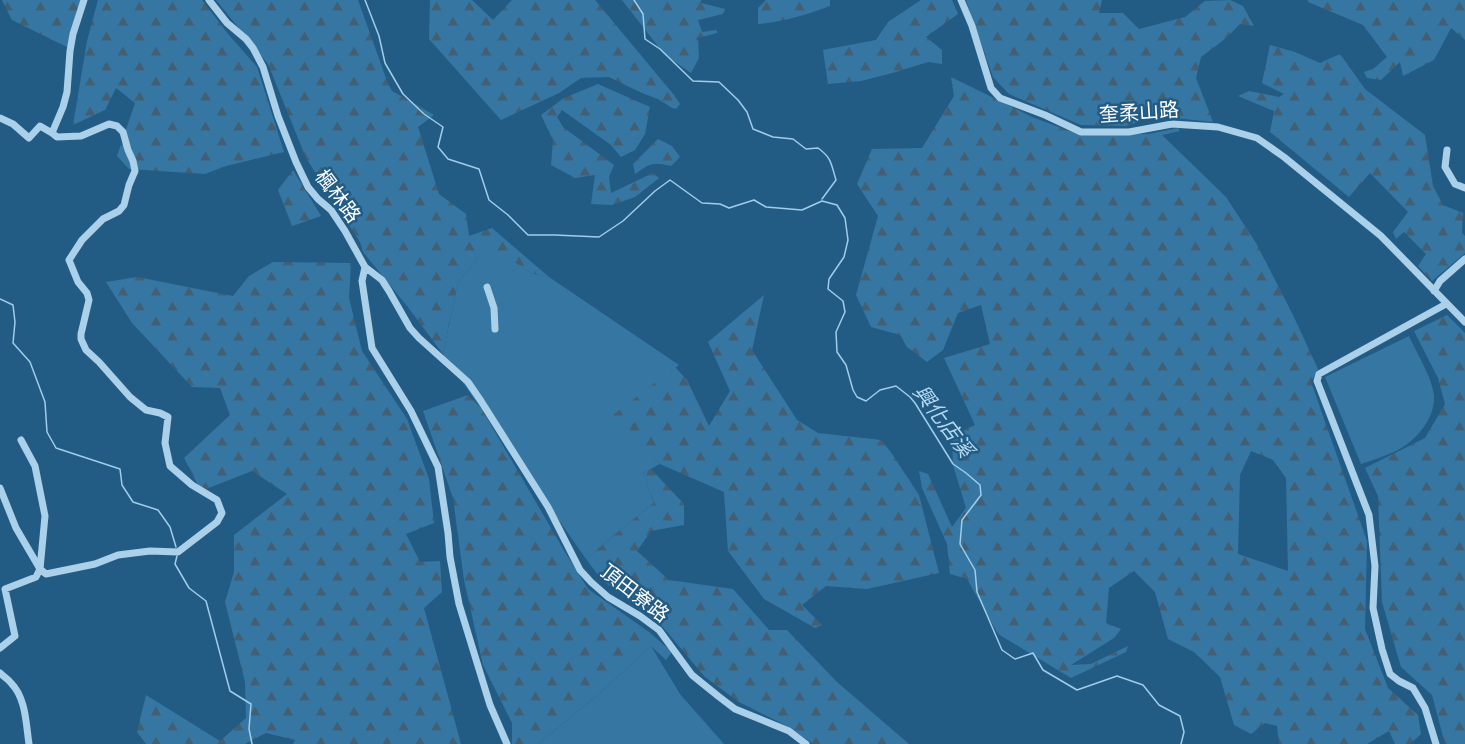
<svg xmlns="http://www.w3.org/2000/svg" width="1465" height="744" font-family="'IBM Plex Sans','Noto Sans TC',sans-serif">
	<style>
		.green { fill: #3676a3 }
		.forest { fill: url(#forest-firs); fill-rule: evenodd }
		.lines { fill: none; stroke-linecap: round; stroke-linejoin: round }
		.stream { stroke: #9fcdea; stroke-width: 1.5 }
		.minor { stroke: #abd0e9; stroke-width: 7 }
		.labels { text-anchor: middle; stroke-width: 5; stroke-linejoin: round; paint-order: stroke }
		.street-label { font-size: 20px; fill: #fff; stroke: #225c85 }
		.water-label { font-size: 21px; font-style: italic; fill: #b7daf1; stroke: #225c85 }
	</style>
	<defs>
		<pattern id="forest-firs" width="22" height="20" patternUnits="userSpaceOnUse" patternTransform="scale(1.5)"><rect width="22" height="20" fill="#3676a3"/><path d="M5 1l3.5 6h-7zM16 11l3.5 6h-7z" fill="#425f73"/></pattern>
	</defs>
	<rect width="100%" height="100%" fill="#225c85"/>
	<path class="green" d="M486 242 531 273 549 277 679 365 614 415 660 464 643 473 654 503 625 526 586 559 443 354 458 282 472 266Z
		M1409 336C1416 352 1433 379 1434 396 1435 419 1416 441 1396 451 1385 456 1373 460 1361 464L1325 377Z
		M651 646 680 694 724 744H538L594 698Z"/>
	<path class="forest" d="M2 0H85L69 48 12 20Z
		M98 0H202L228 34 257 67 284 152 226 166 205 174 129 169 117 156 135 103 116 88 105 110 73 125 87 41Z
		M216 0H358L387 81 392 91 434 115 418 127 439 194 466 214 469 236 492 228 549 277 531 273 486 243 472 266 458 282 443 354 407 306 363 252 360 242 306 158 268 64Z
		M430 0H472L493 20 512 0H595L674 95 680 104 676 109 672 108 658 99 642 93 609 77 581 78 559 93 501 120 429 39Z
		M622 0H701V3L725 9 723 14 698 20 702 32 716 30 717 31V33L698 38 699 58 691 73 664 54Z
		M766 0H830V6C806 15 783 22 758 24V8Z
		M921 0H952L958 14 926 37 942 50V64L928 62 896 72 861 81 828 84 823 50 876 40 888 22Z
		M966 0H1102L1099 13H1123L1139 29 1185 17 1205 1 1230 0 1243 6 1254 26 1240 24 1225 39 1201 57 1196 78 1213 122 1156 116 1126 126 1081 125 1009 94 993 77Z
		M1308 0H1465V40L1451 28 1434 60 1403 76 1400 62 1381 80 1367 78 1364 72 1373 69 1387 57 1363 25 1308 2Z
		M1270 45 1295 52 1320 63 1340 54 1365 89 1425 135 1433 186 1443 205 1463 213 1462 233 1465 236V253L1432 281 1418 266 1426 254 1404 232 1396 239 1393 232 1408 212 1370 173 1349 197 1270 132 1274 111 1238 96 1249 91 1279 97 1284 94 1262 83Z
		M951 77 1032 117 1080 135 1149 134 1178 128 1180 131 1162 135 1226 197 1256 243 1292 313 1318 369 1311 382 1367 541 1365 629 1388 688 1418 715 1421 734 1410 744H1395L1389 731 1367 744H1279L1277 726 1265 723 1251 734 1234 725 1220 677 1194 652 1168 639 1155 592 1134 571 1109 588 1106 623 1121 629 1114 638 1071 665 1091 664 1128 646 1126 652 1071 678 998 634 967 579 950 574 947 544 922 488 919 471 928 474 952 527 966 508 953 465 952 436 975 425 944 358 990 344 981 305 958 313 943 350 927 362 907 347 900 335 871 327 856 295 878 216 857 184 872 149 922 148 954 96ZM1251 451 1273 460 1286 478 1288 571 1238 554 1240 475Z
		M598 84 650 107 645 134 635 150 621 157 611 145 562 110 557 117 563 127 614 165 609 177 611 193 653 173 659 178 635 197 612 205 591 204 595 175 575 178 551 165 553 140 541 115 564 98Z
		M658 139 672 146 680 157 671 166C652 162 651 163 635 174L633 164Z
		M293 170 321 216 292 226 278 190Z
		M273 262 351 263 349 298 362 351 407 419 429 479 434 523 406 534 420 562 440 561 442 592 424 608 461 744H293L295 740 266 733 245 744H146L137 732 146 695 220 741 246 718 245 682 225 602 234 572V535L287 494 252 471 201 491 184 458 230 415 220 388 192 387 132 323 106 282 137 277 233 296 249 276Z
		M764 295 752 350 797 420 818 433 881 440 890 451 919 495 939 573 867 589 826 586 802 605 822 625 815 628 764 599 728 551 724 492 660 464 613 415 675 367 687 380 709 426 730 391 708 342Z
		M1447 315 1465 333V744H1445L1432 695 1401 667 1382 602 1378 496 1365 468 1425 438 1445 404 1438 378 1414 331Z
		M468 395 481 408 565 552 588 589 649 632 672 652 666 660 651 646 594 698 538 744H512V723L483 665 464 580 453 498 423 411Z
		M651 469 684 504V525L651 531 637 551 669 580 733 589 769 630H787L837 682 909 744H813L791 728 739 702 705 677 661 625 602 580 586 559 625 526 654 503 643 473Z"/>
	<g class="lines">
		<path class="stream" d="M365 0 379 36 385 63 403 94 424 114 443 127 438 147 448 159 479 169 489 200 508 215 528 235H555L599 237 623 221 655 191 670 180 702 203 720 204 729 208 754 200 766 207 802 210 822 201 837 205 845 218 848 240 844 257 829 279 828 289 843 301 845 312 836 332 837 352 846 365 853 390 857 397 866 401 880 390 896 386 910 397 915 403 953 464 966 473 980 485 981 495 962 520 960 544 975 570 977 592 1002 650 1015 659 1033 653 1043 670 1077 690 1117 676 1143 685 1159 705 1180 716 1184 732 1181 744
			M634 0 643 14 645 39 660 49 693 81 719 82 738 100 747 112 753 129 773 137 793 139 806 149 818 148C832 158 831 164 836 180L822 199
			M0 299 13 305 15 322 13 343 30 362 45 402 47 432 56 448 120 469 122 485 133 502 158 510 170 527 176 547
			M177 556 175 564 189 588 206 601 230 691 251 704 249 729 252 744"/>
		<path class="minor" d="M209 0 227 23 246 39 253 48 263 67 278 116 296 162 308 187 318 199 331 210 345 231 365 267 382 280 389 291 410 328 419 338 468 382 481 401 548 507 580 570 591 582 608 597 640 616 659 630 692 675 718 696 735 709 789 731 806 744
			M961 0 972 26 991 88 1000 98 1045 115 1081 132H1129L1172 124 1218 127 1257 138 1284 157 1381 236 1465 322
			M0 118 13 124 29 138 40 126 52 133
			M1447 150 1445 167 1455 184 1465 188
			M365 267 362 281 372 348 411 411 438 467 448 533 450 557 459 604 490 705 507 744
			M487 287 494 308 495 329
			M1434 291 1440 281 1465 259
			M0 488 16 528 40 569 46 574 95 564 118 555 150 551 178 552 217 522 222 513 217 500 192 485 170 466 165 443 168 417 160 413 146 410 130 397 99 362 86 350 81 339V334L89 300 87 293 78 282 69 260 82 240 103 219 119 211 124 205 129 185 135 171 133 161 128 150 123 132 117 126 109 124 81 136 57 137 52 133 63 107 67 92 70 51 73 34 84 0
			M0 648 15 636 5 589 36 577 40 569 45 516 35 466 21 440
			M0 673C4 677 8 679 11 683 26 698 26 724 29 744
			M1436 744 1425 708 1413 688 1399 681 1390 674 1382 649 1373 608 1375 566 1369 515 1317 381 1319 374 1446 304"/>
	</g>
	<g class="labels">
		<g class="street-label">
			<text transform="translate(1139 112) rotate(-4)" y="7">奎柔山路</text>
			<text transform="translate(338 196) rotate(53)" y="7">楓林路</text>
			<text transform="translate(635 593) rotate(38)" y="7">頂田寮路</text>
		</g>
		<g class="water-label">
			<text transform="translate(943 421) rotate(53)" y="7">興化店溪</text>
		</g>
	</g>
</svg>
